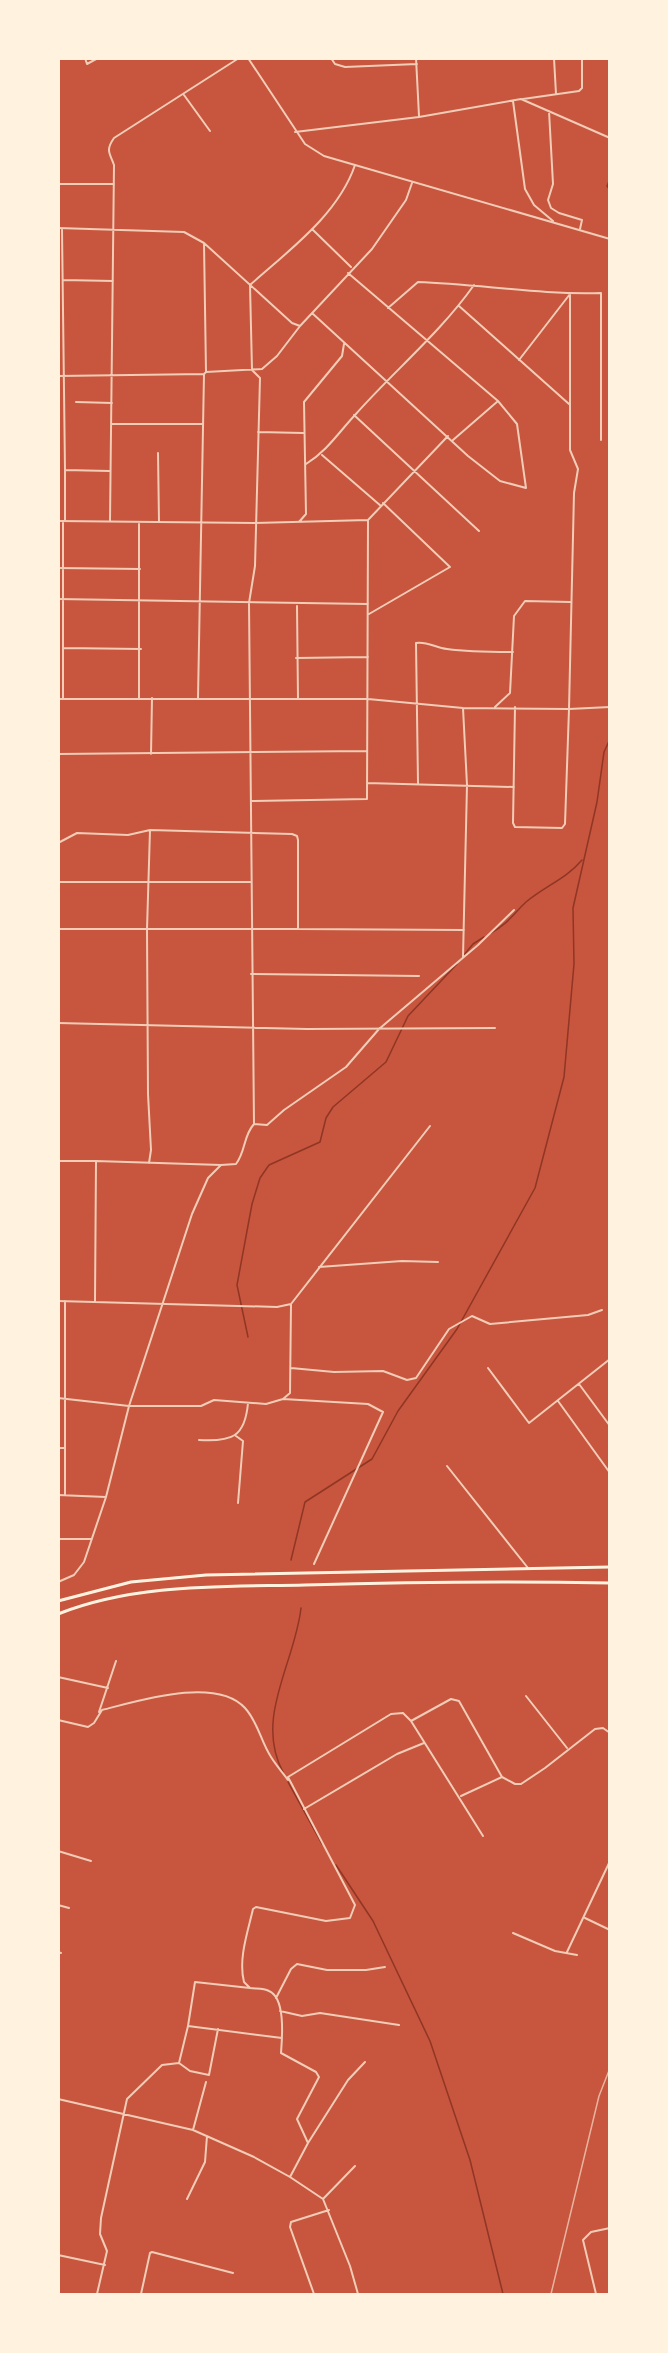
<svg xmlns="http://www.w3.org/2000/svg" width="668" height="2353" font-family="'DejaVu Sans',sans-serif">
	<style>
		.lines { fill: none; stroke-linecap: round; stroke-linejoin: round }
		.stream { stroke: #8f3625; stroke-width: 1.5 }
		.minor { stroke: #f1ccb7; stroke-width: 2 }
		.tertiary { stroke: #f1ccb7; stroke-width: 2 }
		.trunk { stroke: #fff3e0; stroke-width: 3 }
		.rail { stroke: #e9b49f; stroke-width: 1.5 }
	</style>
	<rect width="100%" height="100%" fill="#c8553d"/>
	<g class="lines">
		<path class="stream" d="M610 179 607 186 610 190
			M491 933C510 922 512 915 526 902 545 886 566 879 582 860
			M464 955 473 944 484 937
			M248 1337 237 1285 252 1204 260 1178 269 1165 320 1142 326 1118 333 1107 386 1062 408 1016 457 964
			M291 1560 305 1502 372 1459 398 1411 457 1329 535 1188 564 1077 574 964 573 908 597 802 604 752 610 739
			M283 1772C254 1718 295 1663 301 1608
			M288 1782 322 1844
			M336 1865 373 1921 430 2041 470 2160 503 2294"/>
		<path class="minor" d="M85 58 87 64 98 58
			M331 58 335 64 345 67 417 64
			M416 58 419 116
			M554 58 556 94
			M184 95 210 131
			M523 99 579 91 582 88V58
			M513 101 525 189 534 205 553 221
			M549 111 553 184 548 200 551 208 559 213 582 220 580 229
			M295 132 419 117 521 99 610 138
			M59 184H114
			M58 228 184 232 204 243 292 323 300 326
			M62 229 65 470 109 471
			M312 229 351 267
			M204 243 206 372
			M63 280 113 281
			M570 294V450L578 469 574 493 569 709 610 707
			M459 306 569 404
			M388 308 418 282C479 284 540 295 601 293V440
			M312 313 468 456 500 481 526 488 517 424 498 401 348 273
			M519 360 570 294
			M58 376 204 374 206 372 262 369 277 356 300 326 372 249 406 200 412 183
			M76 402 112 403
			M354 415 479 531
			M111 424H203
			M258 432 303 433
			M453 440 498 401
			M158 453 159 522
			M322 455 381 506
			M306 464C327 451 339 432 355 415 394 371 440 333 474 285
			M58 521 255 523 368 520 448 436
			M63 521V698
			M65 521V470
			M110 521 114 165C110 153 105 151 114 138L239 58
			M299 522 306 514 304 402 342 356 344 344
			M58 568 140 569
			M58 599 368 604
			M297 606 298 699
			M369 614 450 567 383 503
			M63 648 141 649
			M296 658 368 657
			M139 698V524
			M198 698 204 374
			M58 699H368L463 708 569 709 565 824 562 828 515 827 513 823 515 707
			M495 707 510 693 514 616 525 601 570 602
			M463 708 467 785 463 957
			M58 754 367 751
			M151 754 152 698
			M367 783 514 787
			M418 783 416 643C427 641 436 648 447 649 469 652 491 652 513 652
			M251 801 367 799 368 520
			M58 843 77 833 128 835 150 830 292 834 297 836 298 840V929H58
			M58 882H250
			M298 929 464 930
			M251 974 419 976
			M58 1023 307 1029 495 1028
			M254 1124 267 1125 284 1110 346 1067 379 1029 478 945 514 910
			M58 1161H96
			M149 1163 151 1150 148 1094 147 929 150 830
			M319 1267 402 1261 438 1262
			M58 1301 277 1307 291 1304 430 1126
			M95 1301 96 1161 221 1165
			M291 1368 334 1372 383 1371 407 1380 416 1378 449 1329 472 1316 490 1324 588 1315 602 1310
			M488 1368 529 1423 610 1359
			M579 1384 610 1426
			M58 1398 129 1406H201L214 1400 266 1404 283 1399 290 1393 291 1305
			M283 1399 368 1404 383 1412 314 1564
			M558 1401 610 1473
			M236 1436 243 1441 238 1503
			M199 1440C232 1442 245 1437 248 1403
			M58 1448H65
			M447 1466 528 1568
			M58 1495 106 1497
			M65 1495V1301
			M58 1539H92
			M58 1582 74 1575 84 1562 106 1497 129 1406 192 1214 208 1178 221 1165 236 1164C246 1151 243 1136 254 1124L249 603 255 566 260 378 252 370 250 285C288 251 338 215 355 165
			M58 1677 108 1688
			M526 1696 567 1748
			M99 1712 116 1661
			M58 1720 88 1727 94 1723 102 1710C138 1701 216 1676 245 1708 258 1722 261 1742 271 1757 276 1765 282 1772 288 1780
			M411 1721 451 1699 459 1701 502 1777 515 1784H521L545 1768 595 1729 603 1728 610 1733
			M461 1796 502 1777
			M304 1809 397 1754 424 1743
			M58 1851 91 1861
			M58 1905 69 1908
			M585 1918 610 1930
			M513 1933 555 1951 577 1955
			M58 1952 61 1953
			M567 1952 610 1861
			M276 1998 291 1969 297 1964 327 1970H366L385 1967
			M280 2011 302 2016 320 2013 399 2025
			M188 2026 195 1982 250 1988
			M179 2063 190 2071 209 2075 218 2029
			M58 2099 193 2130 254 2157 290 2177 323 2199 350 2266 358 2294
			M193 2130 206 2082
			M308 2143 348 2080 365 2062
			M290 2177 308 2143 297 2119 319 2077 316 2072 281 2053C282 2039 286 1998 269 1991 263 1988 256 1989 250 1988L244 1982C238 1959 248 1931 253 1909L256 1907 326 1921 350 1918 355 1905 288 1777 391 1714 403 1713 411 1721 483 1836
			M187 2199 205 2162 207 2136
			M323 2199 355 2166
			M58 2255 105 2265
			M97 2294 107 2251 100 2234 101 2218 127 2099 162 2065 179 2063 188 2026 282 2038
			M141 2294 150 2253 152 2252 233 2273
			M314 2294 290 2227 291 2222 329 2210
			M596 2294 583 2240 591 2232 610 2228"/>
		<path class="tertiary" d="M248 58 305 144 324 156 610 239"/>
		<path class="trunk" d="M58 1601 131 1582 206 1575 610 1567
			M58 1614C136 1583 223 1587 305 1585 407 1582 508 1581 610 1583"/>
		<path class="rail" d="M551 2294 599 2096 610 2068"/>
	</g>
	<rect width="668" height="2353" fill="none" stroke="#fff3e0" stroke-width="120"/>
</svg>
